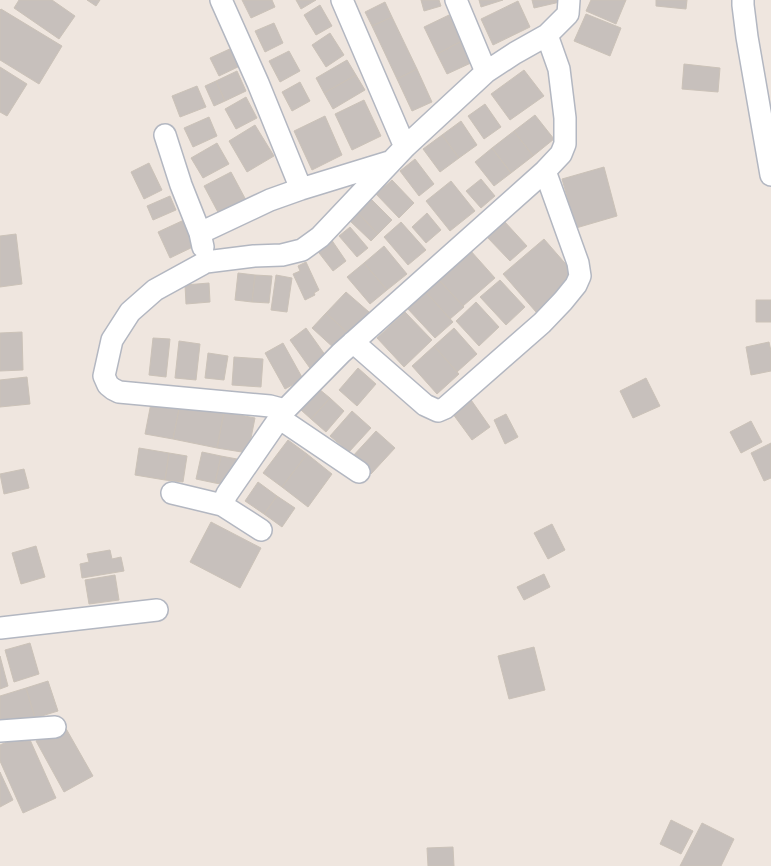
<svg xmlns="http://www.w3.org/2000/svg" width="771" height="866" font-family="'PT Sans',sans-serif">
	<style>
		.building { fill: #c7c0bc; stroke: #cbc2b8 }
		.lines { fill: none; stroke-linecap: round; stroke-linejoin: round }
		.street-casing { stroke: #b3b7c1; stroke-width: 24 }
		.street { stroke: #fff; stroke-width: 21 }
	</style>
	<rect width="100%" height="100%" fill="#efe6df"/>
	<path class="building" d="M19 0H52L75 16 59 39 14 8Z
		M87 0H100L96 6Z
		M242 0H272L275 7 251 18Z
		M296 0H316L301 9Z
		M421 0H439L441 6 424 11Z
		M479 0H503L481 7Z
		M532 0H560V2L534 8Z
		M591 0H626L616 24 586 11Z
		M656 0H687L686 9 656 6Z
		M518 1 530 27 493 45 481 19Z
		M385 2 392 17 372 26 365 12Z
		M320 5 332 26 316 35 304 15Z
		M1 9 62 46 39 84 0 60V10Z
		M586 14 621 28 610 56 574 41Z
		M449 15 462 41 437 54 424 27Z
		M392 17 417 69 397 79 372 26Z
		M274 23 283 43 265 52 255 31Z
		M330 33 344 55 326 67 312 45Z
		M462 41 473 62 447 74 437 54Z
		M234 47 242 65 219 76 210 58Z
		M289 51 300 71 280 82 269 61Z
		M347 60 356 75 324 93 316 78Z
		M684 64 720 68 718 92 682 89Z
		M0 67 27 84 7 116 0 112Z
		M417 69 432 102 412 111 397 79Z
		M524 70 544 96 510 120 491 94Z
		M237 71 246 91 225 101 216 81Z
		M356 75 365 90 333 109 324 93Z
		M216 81 225 101 214 106 205 86Z
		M300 82 310 101 292 111 282 92Z
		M197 86 206 107 180 117 172 96Z
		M246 97 257 118 236 129 225 109Z
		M364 100 381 136 352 150 335 114Z
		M485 104 501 127 484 139 468 116Z
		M535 115 554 139 533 156 514 131Z
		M325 116 342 155 312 170 294 131Z
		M209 117 217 136 193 147 184 128Z
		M461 121 477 145 459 158 442 135Z
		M255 125 274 156 247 172 229 141Z
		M514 131 533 156 511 173 492 148Z
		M442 135 459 158 440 172 423 149Z
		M217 143 229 164 203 178 191 158Z
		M492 148 511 173 494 186 475 162Z
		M415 159 434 184 419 196 400 171Z
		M149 163 162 190 144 199 131 172Z
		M604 167 617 216 576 228 562 179Z
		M231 172 247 202 220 216 204 186Z
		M481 179 495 196 481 208 466 191Z
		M392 180 414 203 399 218 376 194Z
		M451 181 475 211 450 231 426 201Z
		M170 196 176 210 153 220 147 206Z
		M371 199 392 220 378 234 357 212Z
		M357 212 378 234 371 241 349 220Z
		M427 213 441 230 426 243 412 227Z
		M184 220 197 245 170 258 158 232Z
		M504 221 527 246 510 261 487 237Z
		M401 222 426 250 408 265 384 237Z
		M350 227 368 248 357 257 339 236Z
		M16 234 22 284 0 287V236Z
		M331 239 346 261 333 271 316 249Z
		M544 239 577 277 536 312 503 274Z
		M384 246 407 274 387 290 364 263Z
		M470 250 495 278 463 306 438 279Z
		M306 262 319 290 314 293 315 295 305 300 293 274 300 271 298 266Z
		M364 263 387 290 370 304 347 277Z
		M238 273 255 275 252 302 235 300Z
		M255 275 272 276 269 303 252 302Z
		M276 275 292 278 287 312 271 310Z
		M438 279 464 307 450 319 425 291Z
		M500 280 525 307 506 325 480 297Z
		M209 283 210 302 186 304 185 285Z
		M425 291 453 322 435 338 407 308Z
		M346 292 369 312 349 334 326 313Z
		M756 300H771V322H756Z
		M476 302 499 327 479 346 456 321Z
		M405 312 432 340 404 367 377 338Z
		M326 313 349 334 335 349 312 328Z
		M306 328 328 359 312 371 290 340Z
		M454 328 477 354 457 372 434 346Z
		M22 332 23 370 0 371V333Z
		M153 338 170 339 166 377 149 375Z
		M179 341 200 344 196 380 175 378Z
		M769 342 771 351V371L751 375 746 347Z
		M283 343 303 379 285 389 265 353Z
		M434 346 459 374 437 394 412 366Z
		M208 353 228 356 224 380 205 378Z
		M234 357 263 359 261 387 232 385Z
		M358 368 376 384 357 406 339 390Z
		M27 377 30 404 0 407V380Z
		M646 378 660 406 633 418 620 391Z
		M319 389 330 398 311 419 301 410Z
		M469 397 490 427 472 440 450 410Z
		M152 398 180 404 173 439 145 434Z
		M330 398 344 411 326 432 311 419Z
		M180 404 224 412 217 448 173 439Z
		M352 411 371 428 349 452 330 436Z
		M224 412 255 418 248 453 217 448Z
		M506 414 518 437 505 444 494 420Z
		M751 421 762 442 741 453 730 432Z
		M376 431 395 448 371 474 352 457Z
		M288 440 307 454 282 487 263 473Z
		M771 443V478L764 481 751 453Z
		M139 448 169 453 165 480 135 475Z
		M202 452 221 456 215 483 196 479Z
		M169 453 187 456 183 482 165 480Z
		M307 454 332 474 308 507 282 487Z
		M221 456 237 459 232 486 215 483Z
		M24 469 29 488 4 494 0 474Z
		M258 482 277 496 264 514 245 501Z
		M277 496 295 508 282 527 264 514Z
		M211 522 261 548 240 588 190 562Z
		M552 524 565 550 548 559 534 533Z
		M36 546 45 577 21 584 12 553Z
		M110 550 112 559 121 557 124 571 82 578 80 564 89 562 87 554Z
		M544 574 550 587 524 600 517 587Z
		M115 575 119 600 89 604 85 580Z
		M30 643 39 674 14 682 5 650Z
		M534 647 545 690 509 699 498 656Z
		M0 656 8 686 0 689Z
		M48 681 58 711 35 718 26 688Z
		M26 688 35 718 0 723V696Z
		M64 725 93 776 64 792 36 741Z
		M27 733 56 798 23 813 0 761V745Z
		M0 772 13 800 0 807Z
		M671 820 693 831 681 854 660 844Z
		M702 823 734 839 721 866H680Z
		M453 847 454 866H428L427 848Z"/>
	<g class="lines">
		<defs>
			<path id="street" d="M221 0 258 83 301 189
				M342 0 405 147
				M456 0 486 72
				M743 0V5L747 37 771 175
				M165 135 181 185 200 233 203 247
				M200 233 270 200 301 189 389 162
				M353 342 425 405 438 411 445 408 542 323 563 301 576 285 580 276 578 263 545 171
				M285 410 341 353 545 171 561 154 565 144V118L559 69 547 35
				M279 418 359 472
				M172 493 222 505 261 530
				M222 505 227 494 285 410 270 406 119 392 113 389 108 385 104 376 112 340 130 312 155 290 206 262 254 256 282 255 302 250 320 237 405 147 486 72 515 53 547 35 568 14 569 0
				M0 628 157 610
				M0 731 55 727"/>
		</defs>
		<use href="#street" class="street-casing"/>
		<use href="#street" class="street"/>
	</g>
</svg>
